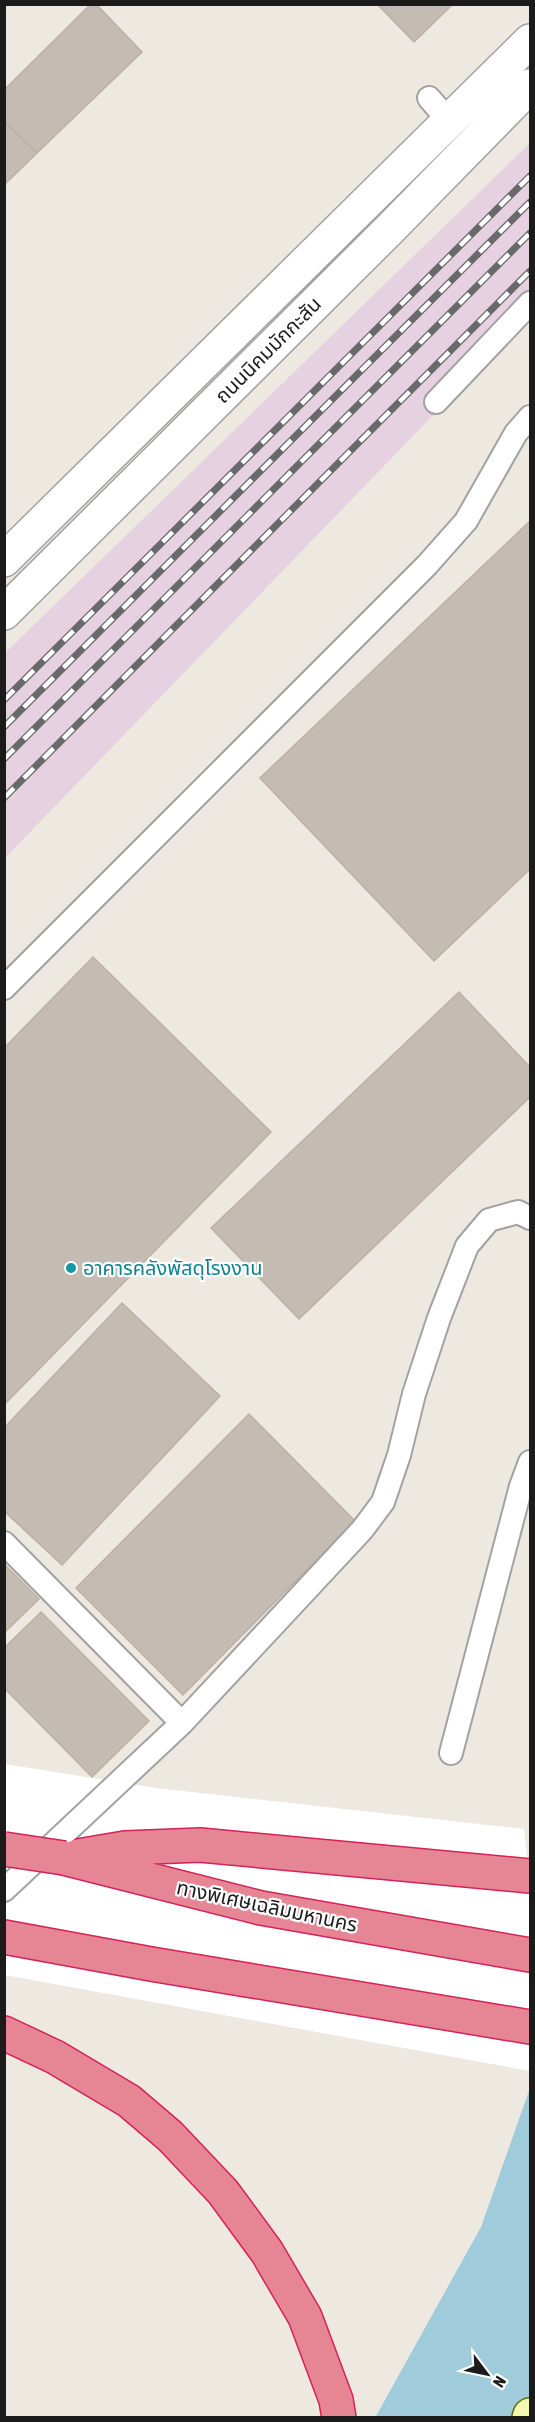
<svg xmlns="http://www.w3.org/2000/svg" width="535" height="2422" font-family="'Asap Condensed','Noto Sans Thai',sans-serif">
	<style>
		.industrial { fill: #e6d1e1 }
		.water { fill: #9fcbdb }
		.pier { fill: #fff }
		.building { fill: #c4bbb3; stroke: #beb0a2; stroke-width: 1.5 }
		.lines { fill: none; stroke-linecap: round; stroke-linejoin: round }
		.service-casing { stroke: #a2a2a2; stroke-width: 26 }
		.tertiary-casing { stroke: #a2a2a2; stroke-width: 36 }
		.secondary-casing { stroke: #5f6f04; stroke-width: 36 }
		.motorway-casing { stroke: #d52258; stroke-width: 36 }
		.service { stroke: #fff; stroke-width: 22 }
		.tertiary { stroke: #fff; stroke-width: 33 }
		.secondary { stroke: #f3f9b1; stroke-width: 33 }
		.motorway { stroke: #e68593; stroke-width: 33 }
		.rail-casing { stroke: #696969; stroke-width: 7 }
		.rail { stroke: #fff; stroke-width: 4.5; stroke-dasharray: 14; stroke-linecap: butt }
		.motorway-bridge-casing { stroke: #d52258; stroke-width: 36; stroke-linecap: butt }
		.motorway-bridge { stroke: #e68593; stroke-width: 33 }
		.culture-dot { fill: #0f9aa8; stroke: #fff; stroke-width: 2 }
		.labels { text-anchor: middle; stroke-width: 4.5; stroke-linejoin: round; paint-order: stroke }
		.street-label { font-size: 20px; fill: #1b1b1b; stroke: #fff }
		.culture-label { font-size: 20px; fill: #0d838f; stroke: #fff; text-anchor: start }
	</style>
	<rect width="100%" height="100%" fill="#ede9e0"/>
	<path class="industrial" d="M530 143V315L5 858V653Z"/>
	<path class="water" d="M530 2088V2417L375 2418 481 2227Z"/>
	<path class="pier" d="M4 1764 156 1788 524 1829 530 1885V2071L5 1975Z"/>
	<path class="building" d="M91 4H96L142 52 37 153 4 121V90Z
		M377 4H453L414 42Z
		M4 121 37 153 4 185Z
		M530 521V869L434 961 260 778Z
		M93 957 271 1132 4 1405V1048Z
		M459 992 530 1067V1097L299 1319 211 1228Z
		M122 1303 220 1396 62 1565 4 1511V1428Z
		M249 1414 355 1521 183 1695 76 1588Z
		M4 1564 39 1599 4 1633Z
		M41 1612 149 1721 92 1777 4 1688V1648Z"/>
	<g class="lines">
		<defs>
			<path id="service" d="M429 98 449 121
				M436 402 530 303
				M4 988 427 565 466 521 516 433 530 417
				M4 1543 182 1723
				M451 1753 521 1486 530 1462
				M4 1890 182 1723 362 1530 383 1502 399 1455 414 1394 439 1318 467 1246 489 1220 518 1212 530 1218"/>
			<path id="tertiary" d="M4 560 530 41
				M4 613 390 229 530 86"/>
			<path id="secondary" d="M529 2418 530 2415"/>
			<path id="motorway" d="M78 1856 125 1848 200 1845 530 1876
				M64 1858 261 1908 530 1955
				M4 1937 151 1964 530 2027
				M4 2033 55 2057 129 2101 170 2136 223 2192 267 2252 305 2317 336 2400 339 2418"/>
		</defs>
		<use href="#service" class="service-casing"/>
		<use href="#tertiary" class="tertiary-casing"/>
		<use href="#secondary" class="secondary-casing"/>
		<use href="#motorway" class="motorway-casing"/>
		<use href="#service" class="service"/>
		<use href="#tertiary" class="tertiary"/>
		<use href="#secondary" class="secondary"/>
		<use href="#motorway" class="motorway"/>
		<defs>
			<path id="rail" d="M4 700 530 176
				M4 727 530 202
				M4 759 530 233
				M4 798 530 271"/>
		</defs>
		<use href="#rail" class="rail-casing"/>
		<use href="#rail" class="rail"/>
		<defs>
			<path id="motorway-bridge" d="M4 1849 64 1858"/>
		</defs>
		<use href="#motorway-bridge" class="motorway-bridge-casing"/>
		<use href="#motorway-bridge" class="motorway-bridge"/>
	</g>
	<circle class="culture-dot" cx="71" cy="1268" r="6"/>
	<g class="labels">
		<g class="street-label">
			<text transform="translate(268 350) rotate(-45)" y="7">ถนนนิคมมักกะสัน</text>
			<text transform="translate(267 1906) rotate(12)" y="7">ทางพิเศษเฉลิมมหานคร</text>
		</g>
		<g class="culture-label">
			<text x="83" y="1275">อาคารคลังพัสดุโรงงาน</text>
		</g>
	</g>
	<rect width="535" height="2422" fill="none" stroke="#1b1b1b" stroke-width="12"/>
	<g transform="translate(487 2374) rotate(122)" stroke="#ffffff" stroke-width="4.5" paint-order="stroke">
	<path d="M0-4.5L10 22L0 15L-10 22Z" fill="#1b1b1b"/>
	<text y="-9" font-size="16" font-weight="bold" text-anchor="middle" fill="#1b1b1b">N</text>
	</g>
</svg>
